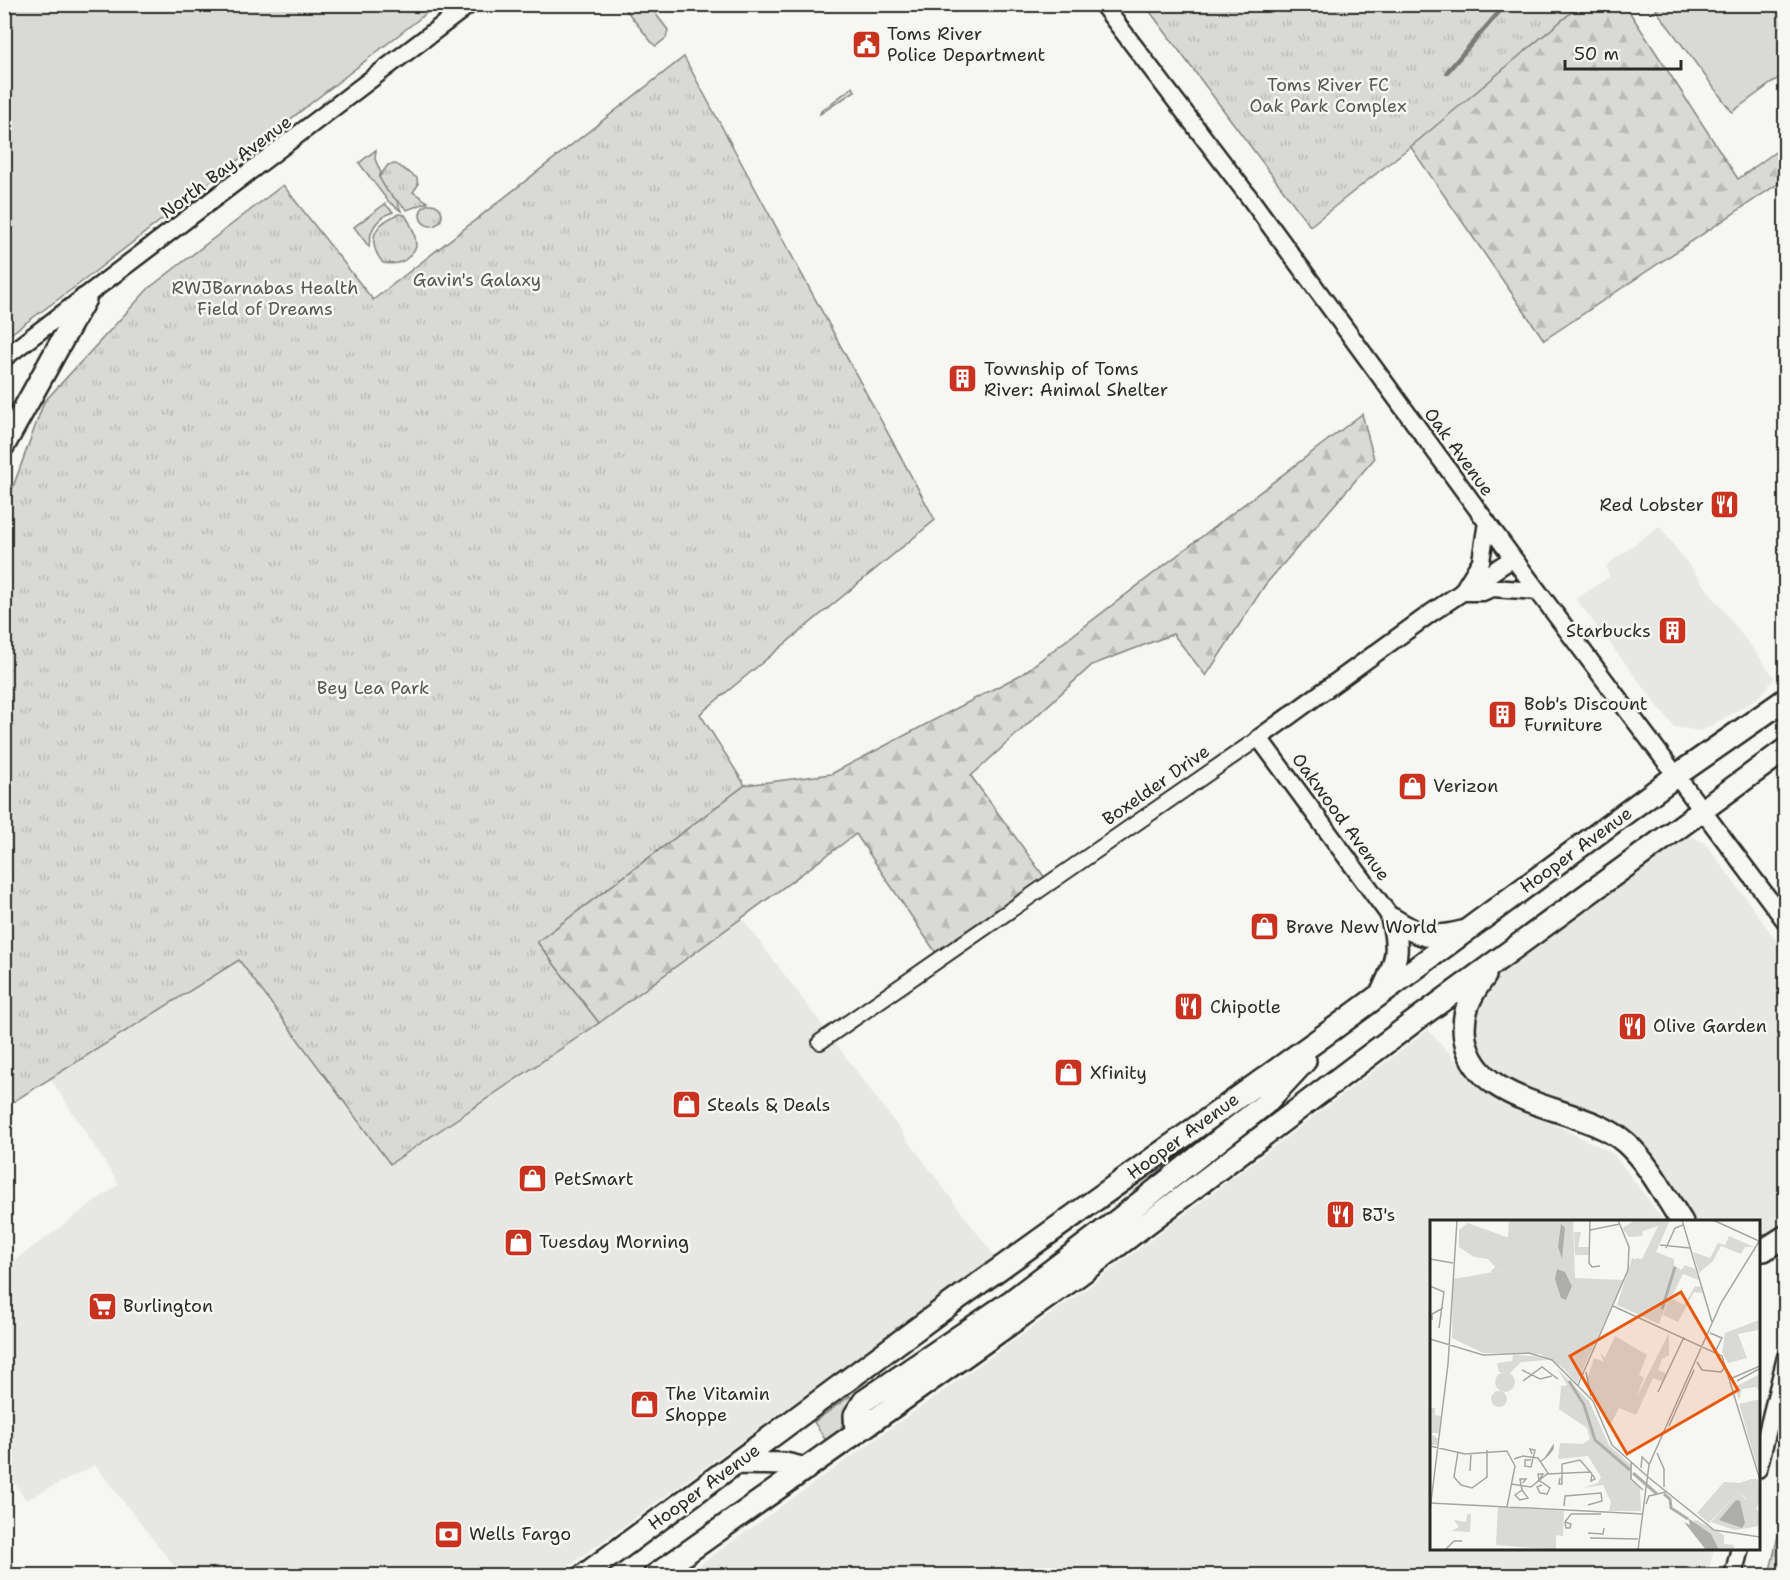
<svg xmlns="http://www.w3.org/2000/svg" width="1790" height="1580" font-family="'Shantell Sans',sans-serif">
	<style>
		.built { fill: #e7e7e3 }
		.grass { fill: #d9d9d5; stroke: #828280; stroke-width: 1.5 }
		.forest { fill: url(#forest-firs); stroke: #828280; stroke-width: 1.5 }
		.park { fill: url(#park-tufts); stroke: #828280; stroke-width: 1.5 }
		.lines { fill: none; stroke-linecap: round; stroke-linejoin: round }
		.stream { stroke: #7a7a78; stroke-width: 4.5 }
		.minor-casing { stroke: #2b2b2b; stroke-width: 18 }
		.tertiary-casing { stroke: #2b2b2b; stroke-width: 21 }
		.primary-casing { stroke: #2b2b2b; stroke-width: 26 }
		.minor { stroke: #f6f6f2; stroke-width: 14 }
		.tertiary { stroke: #f6f6f2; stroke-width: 16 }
		.primary { stroke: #f6f6f2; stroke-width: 21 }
		.labels { text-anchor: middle; stroke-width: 5; stroke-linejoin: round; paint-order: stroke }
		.poi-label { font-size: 18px; fill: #2b2b2b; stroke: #f6f6f2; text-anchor: start }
		.park-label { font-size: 18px; fill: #565656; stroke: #f6f6f2 }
		.street-label { font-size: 18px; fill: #2b2b2b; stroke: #f6f6f2 }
		.inset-river { fill: none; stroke: #aeaeab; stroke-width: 3 }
		.inset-road { fill: none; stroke: #a5a5a2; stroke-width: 1.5 }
		.view { fill: #e8590c; fill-opacity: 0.15; stroke: #e8590c; stroke-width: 3 }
		.inset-edge { fill: none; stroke: #2b2b2b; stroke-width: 3 }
	</style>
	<defs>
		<pattern id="forest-firs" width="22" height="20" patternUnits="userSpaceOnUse" patternTransform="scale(1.5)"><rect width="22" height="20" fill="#d9d9d5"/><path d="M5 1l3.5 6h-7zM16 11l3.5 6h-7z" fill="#babab7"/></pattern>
		<pattern id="park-tufts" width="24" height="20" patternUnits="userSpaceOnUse" patternTransform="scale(1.5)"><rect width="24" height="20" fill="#d9d9d5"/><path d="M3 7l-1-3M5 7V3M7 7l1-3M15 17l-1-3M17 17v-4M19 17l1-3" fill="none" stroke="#babab7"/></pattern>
	</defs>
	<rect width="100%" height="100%" fill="#f6f6f2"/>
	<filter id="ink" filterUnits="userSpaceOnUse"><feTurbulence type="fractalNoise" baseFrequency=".0167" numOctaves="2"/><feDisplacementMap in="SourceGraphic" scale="12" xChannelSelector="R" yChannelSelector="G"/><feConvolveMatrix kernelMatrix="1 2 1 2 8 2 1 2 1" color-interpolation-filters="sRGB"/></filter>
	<g filter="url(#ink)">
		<path class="built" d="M1659 526 1775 678 1756 700 1701 731 1674 727 1576 599 1609 577 1606 566Z
			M1693 837 1705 843 1785 952V1225L1770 1237 1759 1241 1758 1222 1692 1221 1640 1145 1501 1080 1481 1062 1470 1030 1485 985 1497 974 1681 839Z
			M742 918 995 1257 555 1576 181 1575 95 1465 26 1500 5 1469 4 1268 119 1184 50 1078 239 960 390 1164 599 1023Z
			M1428 1030 1484 1091 1613 1153 1664 1221 1432 1222V1548L1714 1549 1707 1575 684 1576 1086 1289Z"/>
		<path class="grass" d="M5 4H437V5L79 284 5 338Z
			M1664 4 1785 5V73L1732 112 1656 10Z
			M622 5H649L668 30 666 38 656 46 653 44Z
			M853 87 855 91 820 114 821 111Z
			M376 150 375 159 381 173 379 177 397 201 401 211 388 201 359 163Z
			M385 204 393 212C376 218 370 229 369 247L354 227Z
			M850 1396 853 1399 844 1415 841 1430 826 1441 814 1422Z"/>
		<path class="forest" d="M1580 5H1625L1738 179 1785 145V179L1544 340 1410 146Z
			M1362 414 1374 459 1265 585 1206 676 1173 634 1092 665 971 776 1048 882 938 956 856 834 599 1023 537 942 745 785 831 774 1022 674Z
			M1783 1514H1786L1785 1575H1769Z"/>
		<path class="park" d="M1145 5H1580L1420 139 1310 226Z
			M684 57 935 520 700 714 745 785 537 942 599 1023 390 1164 239 960 5 1107V509L44 402 149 288 283 185 373 300Z
			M396 164 417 178 418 185 413 192 428 202 407 210 387 191 379 177 388 165Z
			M420 215a11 11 0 1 1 22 0a11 11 0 1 1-22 0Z
			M399 214 405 215C412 225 416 235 416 247 408 261 399 266 383 263 366 241 373 224 399 214Z"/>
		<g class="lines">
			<path class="stream" d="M1447 72 1506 4"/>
			<defs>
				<path id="minor" d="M820 1042 1259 738"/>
				<path id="tertiary" d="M1102 4 1252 201 1513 558 1786 922
					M4 358 470 4
					M1487 522 1481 561 1462 592H1483L1492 588 1538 591
					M1392 919 1259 738 1431 613 1513 558
					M1758 1469 1786 1357
					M1733 1576 1740 1548"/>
				<path id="primary" d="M4 445 85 299
					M1392 919C1419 936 1431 940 1462 932
					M1485 976C1470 995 1461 1014 1465 1039 1477 1110 1581 1103 1626 1143 1649 1164 1665 1196 1682 1222
					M1383 990C1397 961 1400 950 1392 919
					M1758 1251 1764 1250 1786 1236
					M856 1432 855 1415 864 1401 1010 1302 1119 1219 1265 1104 1305 1061
					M739 1463 785 1464 806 1469
					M583 1576 949 1305 1336 1027 1677 775 1786 699
					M654 1576 1079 1275 1420 1017 1786 749"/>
			</defs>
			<use href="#minor" class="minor-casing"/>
			<use href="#tertiary" class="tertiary-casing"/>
			<use href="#primary" class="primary-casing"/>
			<use href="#minor" class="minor"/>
			<use href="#tertiary" class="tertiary"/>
			<use href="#primary" class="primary"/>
		</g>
	</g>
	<defs>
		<symbol id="civic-square" viewBox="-11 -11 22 22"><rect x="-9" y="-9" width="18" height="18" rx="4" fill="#c8321e" stroke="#f6f6f2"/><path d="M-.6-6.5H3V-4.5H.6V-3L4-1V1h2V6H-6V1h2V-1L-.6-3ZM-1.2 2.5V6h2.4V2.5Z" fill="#fff"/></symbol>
		<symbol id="building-square" viewBox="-11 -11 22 22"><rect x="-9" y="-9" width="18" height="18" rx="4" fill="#c8321e" stroke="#f6f6f2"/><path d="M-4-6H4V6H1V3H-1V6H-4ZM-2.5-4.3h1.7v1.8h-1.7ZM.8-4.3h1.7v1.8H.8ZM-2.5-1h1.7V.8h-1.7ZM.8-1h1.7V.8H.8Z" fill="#fff"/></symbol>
		<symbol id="restaurant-square" viewBox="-11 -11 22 22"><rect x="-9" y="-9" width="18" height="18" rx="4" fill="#c8321e" stroke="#f6f6f2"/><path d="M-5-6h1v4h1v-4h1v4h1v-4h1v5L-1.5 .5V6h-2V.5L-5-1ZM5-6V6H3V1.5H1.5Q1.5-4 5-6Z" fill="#fff"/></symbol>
		<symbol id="shop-square" viewBox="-11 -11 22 22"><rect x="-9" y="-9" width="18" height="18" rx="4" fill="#c8321e" stroke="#f6f6f2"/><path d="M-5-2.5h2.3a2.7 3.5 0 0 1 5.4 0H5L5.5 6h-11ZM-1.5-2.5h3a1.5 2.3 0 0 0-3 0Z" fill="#fff"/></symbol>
		<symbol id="supermarket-square" viewBox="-11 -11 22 22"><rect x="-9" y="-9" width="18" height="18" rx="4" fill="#c8321e" stroke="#f6f6f2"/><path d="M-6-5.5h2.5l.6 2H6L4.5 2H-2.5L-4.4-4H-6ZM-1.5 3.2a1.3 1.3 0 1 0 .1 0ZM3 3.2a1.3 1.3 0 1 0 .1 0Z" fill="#fff"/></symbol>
		<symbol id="bank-square" viewBox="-11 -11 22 22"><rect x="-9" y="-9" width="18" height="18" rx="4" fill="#c8321e" stroke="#f6f6f2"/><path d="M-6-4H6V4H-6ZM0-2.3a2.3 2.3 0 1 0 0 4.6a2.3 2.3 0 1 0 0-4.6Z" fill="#fff"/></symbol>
	</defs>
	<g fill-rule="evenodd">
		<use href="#civic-square" x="850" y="28" width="33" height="33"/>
		<use href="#building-square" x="946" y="362" width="33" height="33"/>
		<use href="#restaurant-square" x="1708" y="488" width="33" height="33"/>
		<use href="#building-square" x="1656" y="614" width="33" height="33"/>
		<use href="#building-square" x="1486" y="698" width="33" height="33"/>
		<use href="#shop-square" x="1396" y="770" width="33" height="33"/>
		<use href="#shop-square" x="1248" y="910" width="33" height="33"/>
		<use href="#restaurant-square" x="1172" y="990" width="33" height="33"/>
		<use href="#restaurant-square" x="1616" y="1010" width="33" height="33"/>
		<use href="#shop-square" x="1052" y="1056" width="33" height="33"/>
		<use href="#shop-square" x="670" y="1088" width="33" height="33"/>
		<use href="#shop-square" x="516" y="1162" width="33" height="33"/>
		<use href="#restaurant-square" x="1324" y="1198" width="33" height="33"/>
		<use href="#shop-square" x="502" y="1226" width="33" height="33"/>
		<use href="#supermarket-square" x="86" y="1290" width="33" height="33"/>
		<use href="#shop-square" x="628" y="1388" width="33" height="33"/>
		<use href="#bank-square" x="432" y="1518" width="33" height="33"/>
	</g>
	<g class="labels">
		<g class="poi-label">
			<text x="887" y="40">Toms River<tspan x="887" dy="21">Police Department</tspan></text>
			<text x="984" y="375">Township of Toms<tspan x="984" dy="21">River: Animal Shelter</tspan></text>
			<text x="1704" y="511" text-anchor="end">Red Lobster</text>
			<text x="1651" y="637" text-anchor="end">Starbucks</text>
			<text x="1524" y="710">Bob's Discount<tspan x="1524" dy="21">Furniture</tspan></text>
			<text x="1433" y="792">Verizon</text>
			<text x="1286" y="933">Brave New World</text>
			<text x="1210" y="1013">Chipotle</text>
			<text x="1653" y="1032">Olive Garden</text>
			<text x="1090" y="1079">Xfinity</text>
			<text x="707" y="1111">Steals &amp; Deals</text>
			<text x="554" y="1185">PetSmart</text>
			<text x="1362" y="1221">BJ's</text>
			<text x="539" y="1248">Tuesday Morning</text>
			<text x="123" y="1312">Burlington</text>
			<text x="665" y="1400">The Vitamin<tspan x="665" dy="21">Shoppe</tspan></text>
			<text x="469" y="1540">Wells Fargo</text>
		</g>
		<g class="park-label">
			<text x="1328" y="91">Toms River FC<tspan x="1328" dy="21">Oak Park Complex</tspan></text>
			<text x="477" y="286">Gavin's Galaxy</text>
			<text x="265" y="294">RWJBarnabas Health<tspan x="265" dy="21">Field of Dreams</tspan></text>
			<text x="373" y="694">Bey Lea Park</text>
		</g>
		<g class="street-label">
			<text transform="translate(226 167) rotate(-37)" y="6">North Bay Avenue</text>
			<text transform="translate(1459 452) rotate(54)" y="6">Oak Avenue</text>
			<text transform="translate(1156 785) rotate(-35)" y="6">Boxelder Drive</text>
			<text transform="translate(1341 817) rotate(54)" y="6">Oakwood Avenue</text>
			<text transform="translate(1576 850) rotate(-36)" y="6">Hooper Avenue</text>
			<text transform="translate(1183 1136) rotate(-36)" y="6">Hooper Avenue</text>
			<text transform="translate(704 1487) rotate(-36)" y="6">Hooper Avenue</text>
		</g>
	</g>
	<g transform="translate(1430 1220)">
		<rect width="330" height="330" fill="#f6f6f2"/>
		<path d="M79 0H143L145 58 193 60 147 163 131 146 110 134 53 133 22 118 23 59 76 50ZM65 162a10 10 0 1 1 20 0a10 10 0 1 1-20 0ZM61 179a8 8 0 1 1 16 0a8 8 0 1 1-16 0ZM309 271 316 280 330 281 326 289 330 292V306L305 310 281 302ZM68 287 134 291 133 316 126 315V330L66 325Z" fill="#d9d9d5"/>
		<path d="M206 0H240L226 32 244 39V45L251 50 255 45 265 49 269 60 253 54 241 78 254 85 265 66 271 67 272 73 264 72 248 102 233 95 238 80 234 70 219 46 206 41V38L212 39 228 6 213 11 212 16 199 17 192 8ZM144 12H151L148 27H159L158 35H145ZM299 16 324 27H315L311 34 291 26 283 41 269 53 263 32 280 38 288 23 295 25ZM79 26 76 50 59 53 65 47 58 39 44 37ZM329 100 328 110 308 114 317 138 298 143 292 132 295 113ZM239 113V135L232 139 228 150 237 154 233 162 223 158 214 178 207 176ZM83 135 105 136 118 140 91 142 80 153 69 152 67 143 82 141ZM127 148 159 181 179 225 202 246 201 260 210 268 211 291H179L181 282 173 265 153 268 168 263 171 257 158 236 128 239 130 223 153 224 160 219 157 208 129 189 131 167H128L137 165ZM330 154V172L326 167 312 169 309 180 305 167ZM330 179V250H328L309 184ZM0 188H5V195L11 196 9 213H0L8 219 7 225H0ZM321 259H328L330 281 319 282 309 271 279 303 267 293 294 262 310 263ZM37 294H41L40 312 21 311 29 307 24 300 36 302ZM266 300 294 315V324L304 325V330H288L282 317 263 301Z" fill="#d9d9d5"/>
		<path d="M38 3 79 18V26L44 37 29 27V10Z" fill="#d9d9d5"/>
		<path d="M224 37 242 44 234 70 238 80 229 104 187 85 202 38 219 45ZM185 116 217 135 209 155 214 158 207 175 214 178 206 195 189 188 179 208 157 160 164 138 174 142 170 133 175 138Z" fill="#d9d9d5"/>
		<path d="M131 4 135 8 132 39 128 27ZM127 49 135 52 142 66 136 80 131 78 125 59ZM306 280 310 281 315 303 312 308 289 300ZM258 298 281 314 289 330H276L254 302 260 305Z" fill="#aeaeab"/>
		<path class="inset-river" d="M232 89 245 47M139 161 154 185 165 220 200 250M203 253 227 274M234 274 240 279 241 288 258 299"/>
		<path class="inset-road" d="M160 0 159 43 162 47 170 46M252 0 282 102M283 0 329 21M160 10 190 4M230 25 260 28M236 28 245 8 253 5M0 39 23 43M0 66 14 72 9 108M183 86 292 136 330 260M2 100V94L13 88M280 113 292 118 286 130M0 119 53 135 99 133 122 140 163 181 182 225 218 257 284 310 330 317M330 121V141M267 142 272 150 291 152 296 146M92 150 110 159 122 156M156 152 161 176M300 159 330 146M93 161 112 147 128 159M307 161 329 149M148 165 198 50 199 27 188 0M228 172 254 117M239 206 264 150M0 226 35 234 77 231 85 246 77 287M28 232 24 257 31 265 42 268 57 257V230M227 233 234 249V267M101 240H95V246L101 247 105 230 100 229 102 234M111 241 114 239 119 234 123 229V226L116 237M201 242V259L213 270M211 248 212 237 219 244M40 251 41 233M117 254 160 252M130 258 129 264H132V244L150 240 162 254 161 261 165 259 163 255M109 260 108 254H113L109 260 120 268 117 274 110 273 107 267 112 265M81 264 101 267 118 253 108 238 93 236 84 239M92 270 98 278 90 280 85 275 92 270 90 259H96L93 263M0 283 213 294M216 284 219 276 236 272M134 286 135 276 171 273 172 281 158 285M0 290 18 144 27 0M135 302 141 304 140 308H136L135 302 141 294H171M158 313 173 314 174 308M160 318 208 319M15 330 24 321H32M208 330 219 245 291 83 330 20"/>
		<path class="view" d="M251 72 308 170 197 234 140 136Z"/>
		<rect width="330" height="330" class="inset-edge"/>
	</g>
	<rect width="1790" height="1580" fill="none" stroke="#f6f6f2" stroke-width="24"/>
	<rect x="12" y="12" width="1766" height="1556" fill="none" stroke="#2b2b2b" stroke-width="2" filter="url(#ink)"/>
	<path d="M1565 60v9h116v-9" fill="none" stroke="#2b2b2b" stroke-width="3"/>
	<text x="1574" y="60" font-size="18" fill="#2b2b2b" stroke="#f6f6f2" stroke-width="4.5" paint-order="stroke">50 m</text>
</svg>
